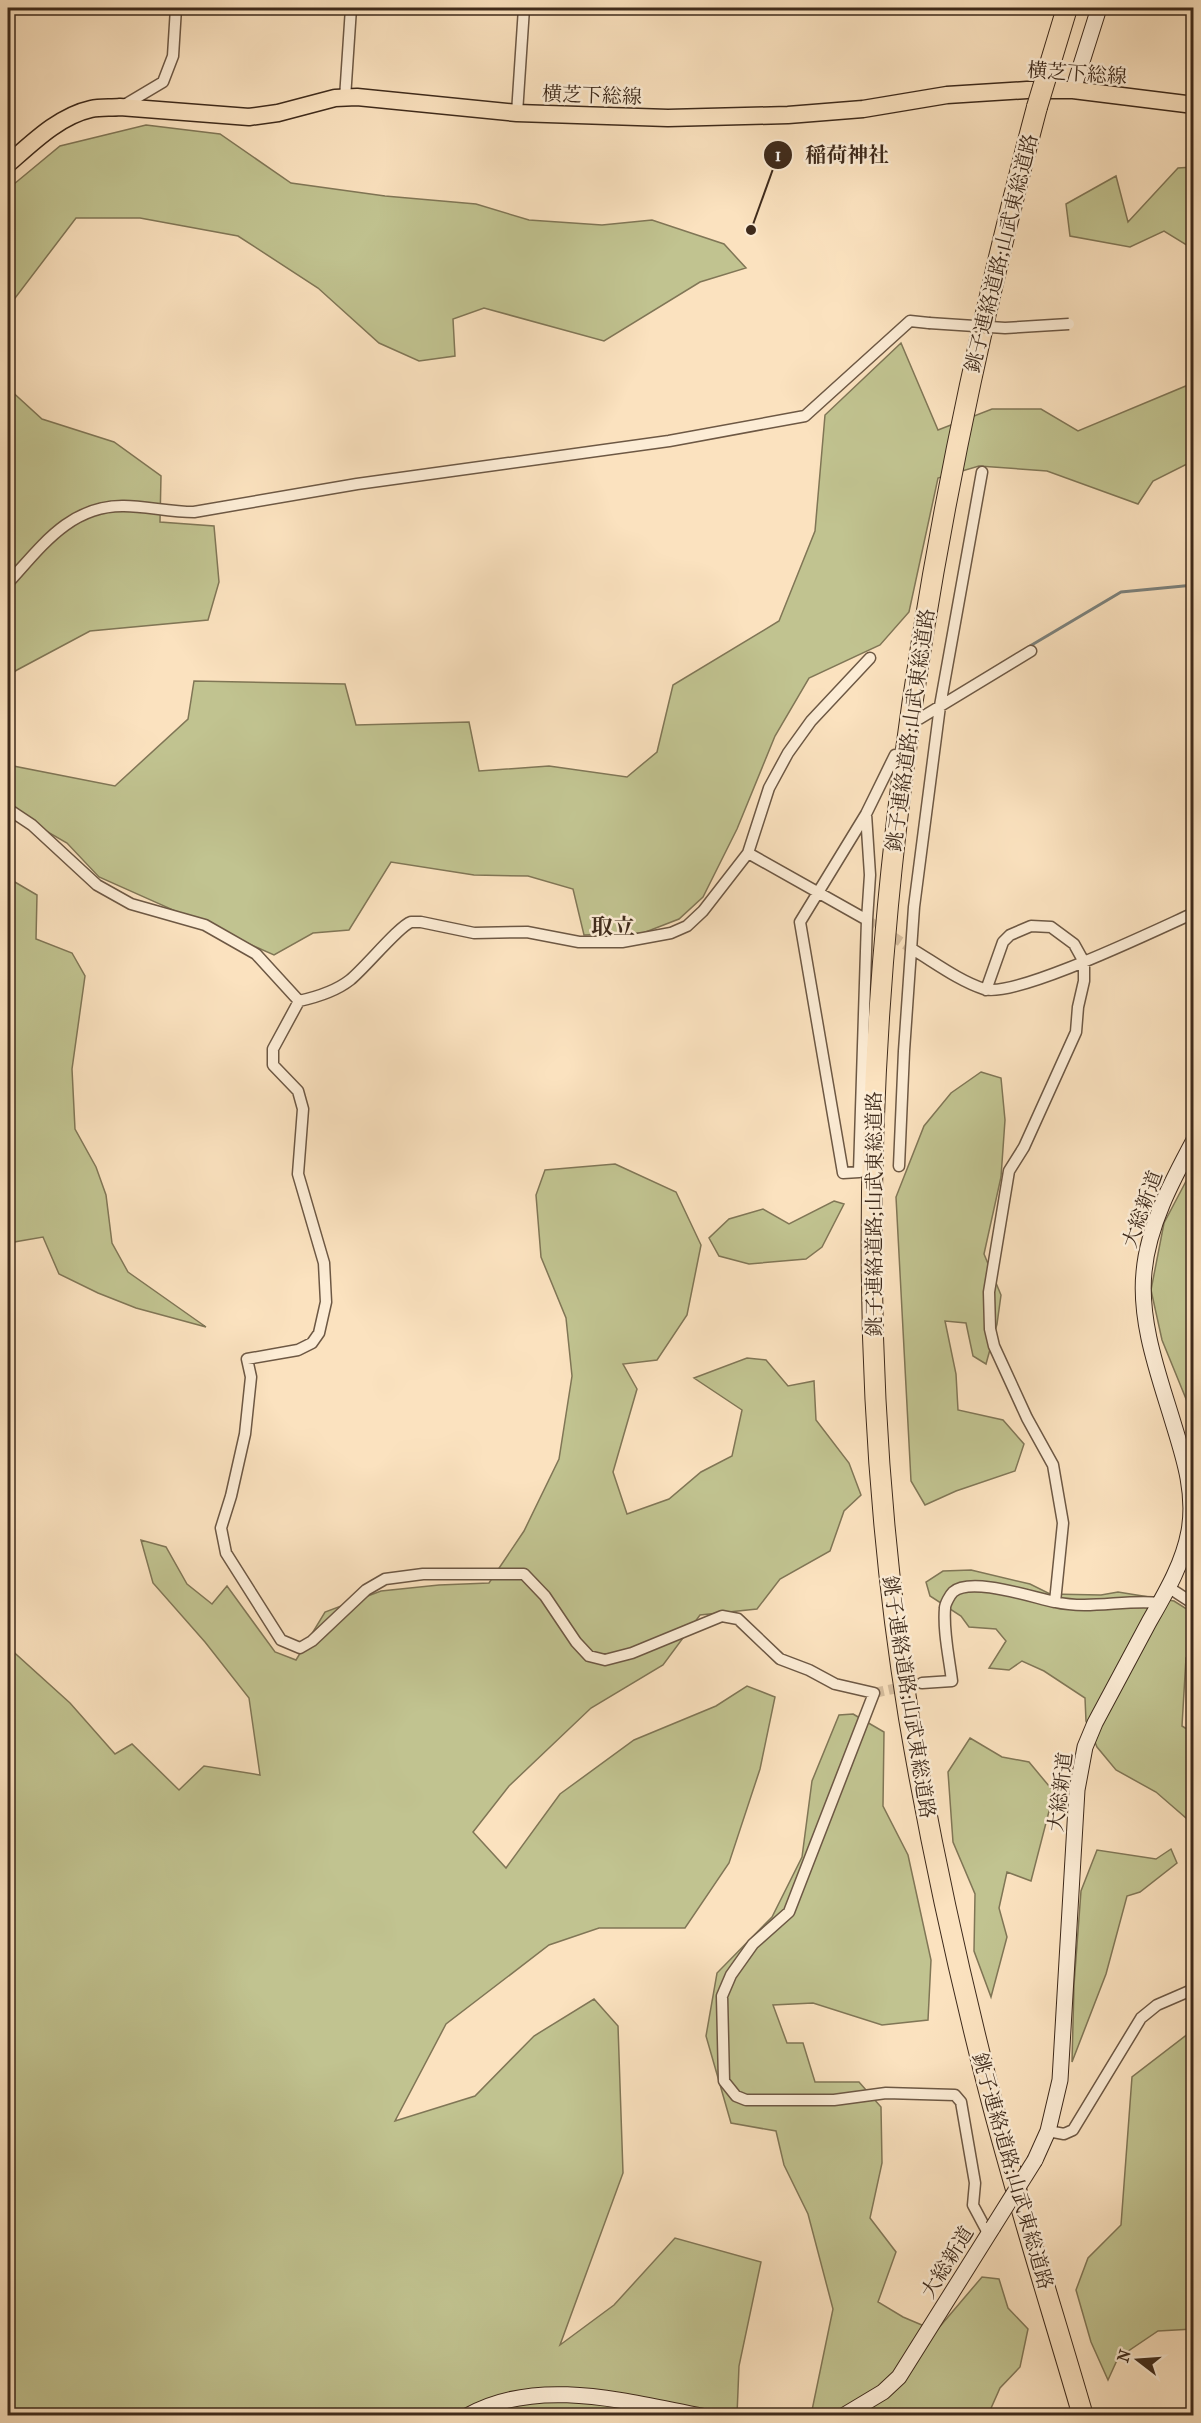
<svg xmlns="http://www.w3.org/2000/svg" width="1201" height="2423" font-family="'IM FELL French Canon','Noto Serif JP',serif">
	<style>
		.green { fill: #c1c390; stroke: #807656; stroke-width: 1.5 }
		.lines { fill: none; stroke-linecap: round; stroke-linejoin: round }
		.stream { stroke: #7b817c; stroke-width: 3 }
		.street-tunnel { stroke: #d5bd9e; stroke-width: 10; stroke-dasharray: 10 5; stroke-linecap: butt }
		.street-casing { stroke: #6d5844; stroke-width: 13 }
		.secondary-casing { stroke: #3e2a1b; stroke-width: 17 }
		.primary-casing { stroke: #3e2a1b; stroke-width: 19 }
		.highway-casing { stroke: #3e2a1b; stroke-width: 22 }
		.street { stroke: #fcecd5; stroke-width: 10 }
		.secondary { stroke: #fcecd5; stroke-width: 15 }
		.primary { stroke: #fbe2bf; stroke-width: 16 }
		.highway { stroke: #fbe2bf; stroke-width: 20 }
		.street-bridge-casing { stroke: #6d5844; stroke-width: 13; stroke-linecap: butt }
		.secondary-bridge-casing { stroke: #3e2a1b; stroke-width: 17; stroke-linecap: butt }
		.highway-bridge-casing { stroke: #3e2a1b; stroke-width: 22; stroke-linecap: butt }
		.street-bridge { stroke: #fcecd5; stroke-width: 10 }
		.secondary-bridge { stroke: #fcecd5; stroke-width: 15 }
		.highway-bridge { stroke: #fbe2bf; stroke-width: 20 }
		.labels { text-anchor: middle; stroke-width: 5; stroke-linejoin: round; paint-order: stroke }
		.street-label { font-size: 20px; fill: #3e2a1b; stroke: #fcecd5 }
		.quarter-label { font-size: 22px; font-weight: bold; fill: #3e2a1b; stroke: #fcecd5 }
		.leader { fill: none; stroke: #3e2a1b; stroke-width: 2 }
		.callout-dot { fill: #3e2a1b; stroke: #fcecd5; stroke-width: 2 }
		.mark-label { font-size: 18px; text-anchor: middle; font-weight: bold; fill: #fff }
		.callout-label { font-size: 21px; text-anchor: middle; font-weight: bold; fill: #3e2a1b; stroke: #fcecd5; stroke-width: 5; stroke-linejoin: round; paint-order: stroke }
	</style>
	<rect width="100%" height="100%" fill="#fbe2bf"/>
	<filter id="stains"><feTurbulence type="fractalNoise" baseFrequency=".00333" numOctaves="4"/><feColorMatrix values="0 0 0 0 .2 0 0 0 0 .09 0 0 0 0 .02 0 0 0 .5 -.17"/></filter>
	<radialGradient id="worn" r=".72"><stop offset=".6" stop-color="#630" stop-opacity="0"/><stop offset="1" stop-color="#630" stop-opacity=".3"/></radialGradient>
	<path class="green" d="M146 125 220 134 291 183 385 196 476 204 529 220 602 225 652 220 724 244 746 268 700 282 604 341 484 308 453 319 455 356 419 361 379 343 318 288 238 236 140 218H76L12 302 8 320V189L60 146Z
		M1193 167V249L1164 231 1130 247 1070 236 1066 204 1116 176 1128 222 1178 168Z
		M901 343 938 430 992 409H1041L1078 431 1193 383V461L1153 481 1138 504 1047 471 979 466 938 478 909 612 880 645 809 678 775 736 737 829 703 897 679 919 643 933 584 935 573 889 528 876 474 875 391 862 349 930 313 933 274 955 99 877 67 843 8 809V765L115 786 188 719 194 681 345 684 356 725 469 722 479 771 549 766 627 777 657 752 673 685 779 621 815 531 825 415Z
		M8 388 42 419 114 442 161 476 160 522 214 526 219 582 208 620 90 631 17 670 8 677Z
		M8 878 37 895 36 939 72 953 85 976 72 1069 75 1129 96 1167 106 1195 112 1243 128 1272 206 1327 136 1308 98 1293 59 1274 43 1237 8 1243Z
		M981 1072 1001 1078 1005 1120 1001 1177 984 1254 1001 1295 997 1324 986 1364 973 1356 966 1323 945 1321 956 1374 958 1410 1003 1420 1024 1444 1015 1471 956 1491 925 1505 911 1481 896 1197 924 1126 951 1093Z
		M615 1164 676 1192 701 1245 687 1315 657 1360 623 1364 637 1389 613 1472 627 1514 669 1499 701 1472 732 1456 742 1410 694 1378 747 1358 766 1360 788 1386 814 1381 816 1420 849 1463 861 1495 844 1511 830 1551 780 1579 757 1609 700 1615 663 1665 591 1708 509 1786 473 1832 506 1868 560 1794 634 1740 716 1706 747 1686 775 1697 760 1769 729 1863 685 1928H599L549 1945 446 2024 395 2121 475 2096 534 2036 594 1999 618 2026 623 2173 560 2345 614 2305 675 2238 761 2262 739 2366 737 2415H8V1647L70 1703 115 1754 132 1744 179 1790 204 1766 260 1775 249 1698 205 1642 153 1583 141 1540 166 1547 187 1584 212 1604 227 1586 275 1652 296 1660 325 1612 381 1591 439 1585 489 1583 524 1531 559 1459 572 1376 566 1318 541 1257 536 1195 545 1170Z
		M1193 1168V1416L1162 1340 1151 1290 1164 1223Z
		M834 1201 844 1204 822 1247 806 1259 749 1264 719 1256 709 1238 729 1219 763 1209 789 1224Z
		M971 1570 1030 1584 1050 1594 1101 1595 1118 1592 1174 1601 1193 1613V1658H1186L1182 1726 1193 1733V1824L1156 1792 1116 1770 1097 1747 1086 1721 1085 1698 1044 1671 1022 1661 1009 1670 989 1668 1006 1641 996 1629 969 1627 961 1616 930 1596 926 1582 943 1571Z
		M853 1714 884 1732 883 1806 908 1855 931 1960 928 2020 882 2025 813 2003 773 2005 787 2043H803L815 2082H859L881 2107 882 2163 870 2218 896 2252 878 2302 903 2317 936 2331 982 2277 999 2279 1008 2308 1028 2329 1020 2367 1000 2388 988 2415H811L833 2309 808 2214 784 2165 776 2131 731 2123 706 2036 717 1973 772 1917 802 1857 812 1781 839 1715Z
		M970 1738 1002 1757 1029 1762 1054 1792 1031 1881 1007 1872 999 1908 1007 1937 991 1997 974 1951 975 1894 953 1842 948 1772Z
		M1171 1849 1177 1863 1140 1892 1127 1896 1106 1974 1072 2062 1074 1985 1081 1891 1097 1850 1156 1859Z
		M1193 2030V2329L1158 2331 1118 2358 1108 2380 1091 2342 1076 2290 1088 2258 1121 2225 1132 2077Z"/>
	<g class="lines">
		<path class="stream" d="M1030 646 1121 592 1194 585"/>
		<path class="street-tunnel" d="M867 920 912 949
			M874 1693 922 1683"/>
		<defs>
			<path id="street" d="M345 98 351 8
				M121 107 163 82 173 56 176 8
				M517 113 524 8
				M8 583C41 547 70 505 124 506 146 506 169 512 194 512L357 484 669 441 805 416 910 321 929 323
				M870 658 811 721 788 753 769 788 748 853 703 911 687 926 671 933 622 942H579L527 932 474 933 421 922C420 922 412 922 411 922 399 926 365 968 350 980 336 991 317 997 299 1001L273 1049V1065L298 1091 303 1109 298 1174 324 1263 326 1302 319 1333 312 1343 298 1350 247 1359 251 1377 245 1434 231 1496 221 1528 226 1553 281 1640 300 1648 312 1641 366 1590 385 1579 423 1574H524L545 1596 576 1642 589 1656 605 1660 632 1653 722 1616 738 1619 780 1659 809 1670 835 1684 874 1693 789 1912 753 1944 731 1975 722 1996 724 2081 736 2096 746 2100H834L886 2093 955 2095 961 2102 975 2183 973 2205 989 2235
				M919 719 1031 651
				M8 809 32 825 97 885 131 904 205 925 256 954 299 1001
				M866 814 870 875 867 920 859 1172 843 1173 800 922 866 814 895 755
				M748 853 867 920
				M912 949C934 962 959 981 984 989 1014 999 1158 929 1194 913
				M986 990 1003 942 1010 935 1031 926 1051 927 1074 944 1084 962V981L1078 1007 1076 1032 1024 1147 1009 1171 989 1292 990 1329 994 1346 1027 1418 1053 1465 1063 1523 1055 1602
				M899 1166 904 1051 914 907 940 706 982 472
				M1168 1587 1194 1604
				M922 1683 952 1681C949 1657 943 1631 945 1608 945 1604 950 1595 953 1592 971 1576 1034 1598 1055 1602 1090 1610 1125 1599 1160 1603
				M1048 2131 1064 2134 1073 2130 1141 2018 1157 2005 1194 1989
				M8 2411 12 2416"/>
			<path id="secondary" d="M1073 90 1099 8
				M1035 2160 1048 2131 1060 2080 1077 1790 1085 1747 1095 1723C1113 1689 1131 1656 1149 1622 1165 1594 1183 1564 1189 1531 1196 1492 1183 1455 1172 1419 1158 1373 1139 1321 1144 1272 1148 1226 1172 1181 1194 1140
				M467 2416C537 2376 627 2402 702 2416
				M843 2416 883 2392 899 2377 993 2227"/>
			<path id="primary" d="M8 164C32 143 59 116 91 109 100 107 111 108 120 107L249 117 278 113 335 98 357 97 517 113 668 118 788 115 863 109 947 95 1027 90H1073L1194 105"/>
			<path id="highway" d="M1037 107C898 629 821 1180 909 1718 930 1842 957 1965 988 2087 1016 2197 1051 2306 1083 2416"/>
		</defs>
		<use href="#street" class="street-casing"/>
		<use href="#secondary" class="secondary-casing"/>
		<use href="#primary" class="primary-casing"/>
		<use href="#highway" class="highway-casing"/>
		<use href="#street" class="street"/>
		<use href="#secondary" class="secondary"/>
		<use href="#primary" class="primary"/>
		<use href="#highway" class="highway"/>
		<defs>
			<path id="street-bridge" d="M929 323 1005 328 1069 324"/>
			<path id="secondary-bridge" d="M993 2227 1035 2160"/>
			<path id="highway-bridge" d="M1037 107 1067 8"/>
		</defs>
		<use href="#street-bridge" class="street-bridge-casing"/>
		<use href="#secondary-bridge" class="secondary-bridge-casing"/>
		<use href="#highway-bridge" class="highway-bridge-casing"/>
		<use href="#street-bridge" class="street-bridge"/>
		<use href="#secondary-bridge" class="secondary-bridge"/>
		<use href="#highway-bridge" class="highway-bridge"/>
	</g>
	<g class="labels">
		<g class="street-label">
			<text transform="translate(1077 73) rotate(4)" y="7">横芝下総線</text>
			<text transform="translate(592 95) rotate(2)" y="7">横芝下総線</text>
			<text transform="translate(1001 253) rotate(-76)" y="7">銚子連絡道路;山武東総道路</text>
			<text transform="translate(910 730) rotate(-82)" y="7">銚子連絡道路;山武東総道路</text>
			<text transform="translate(1142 1209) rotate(-70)" y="7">大総新道</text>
			<text transform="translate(874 1214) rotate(-90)" y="7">銚子連絡道路;山武東総道路</text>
			<text transform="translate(909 1697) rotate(81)" y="7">銚子連絡道路;山武東総道路</text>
			<text transform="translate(1060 1792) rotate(-83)" y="7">大総新道</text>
			<text transform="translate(1013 2171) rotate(74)" y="7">銚子連絡道路;山武東総道路</text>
			<text transform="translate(947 2262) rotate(-58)" y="7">大総新道</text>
		</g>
		<g class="quarter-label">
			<text x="613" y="934">取立</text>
		</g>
	</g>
	<path class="leader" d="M751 230L778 155"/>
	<g class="callout-dot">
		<circle cx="751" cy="230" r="6"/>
		<circle cx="778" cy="155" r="15"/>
	</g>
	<g class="mark-label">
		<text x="778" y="161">1</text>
	</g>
	<g class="callout-label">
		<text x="847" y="162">稲荷神社</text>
	</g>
	<rect width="1201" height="2423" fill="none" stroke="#fbe2bf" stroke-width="30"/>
	<rect x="9" y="9" width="1183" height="2405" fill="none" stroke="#3e2a1b" stroke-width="3"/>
	<rect x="15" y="15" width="1171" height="2393" fill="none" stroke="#3e2a1b" stroke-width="1.5"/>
	<g transform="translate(1138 2360) rotate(287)" stroke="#fcecd5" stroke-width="4.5" paint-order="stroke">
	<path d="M0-4.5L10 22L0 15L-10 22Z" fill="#3e2a1b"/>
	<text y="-9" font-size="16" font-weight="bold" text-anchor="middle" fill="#3e2a1b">N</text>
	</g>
	<rect width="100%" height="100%" filter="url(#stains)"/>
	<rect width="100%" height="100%" fill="url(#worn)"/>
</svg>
